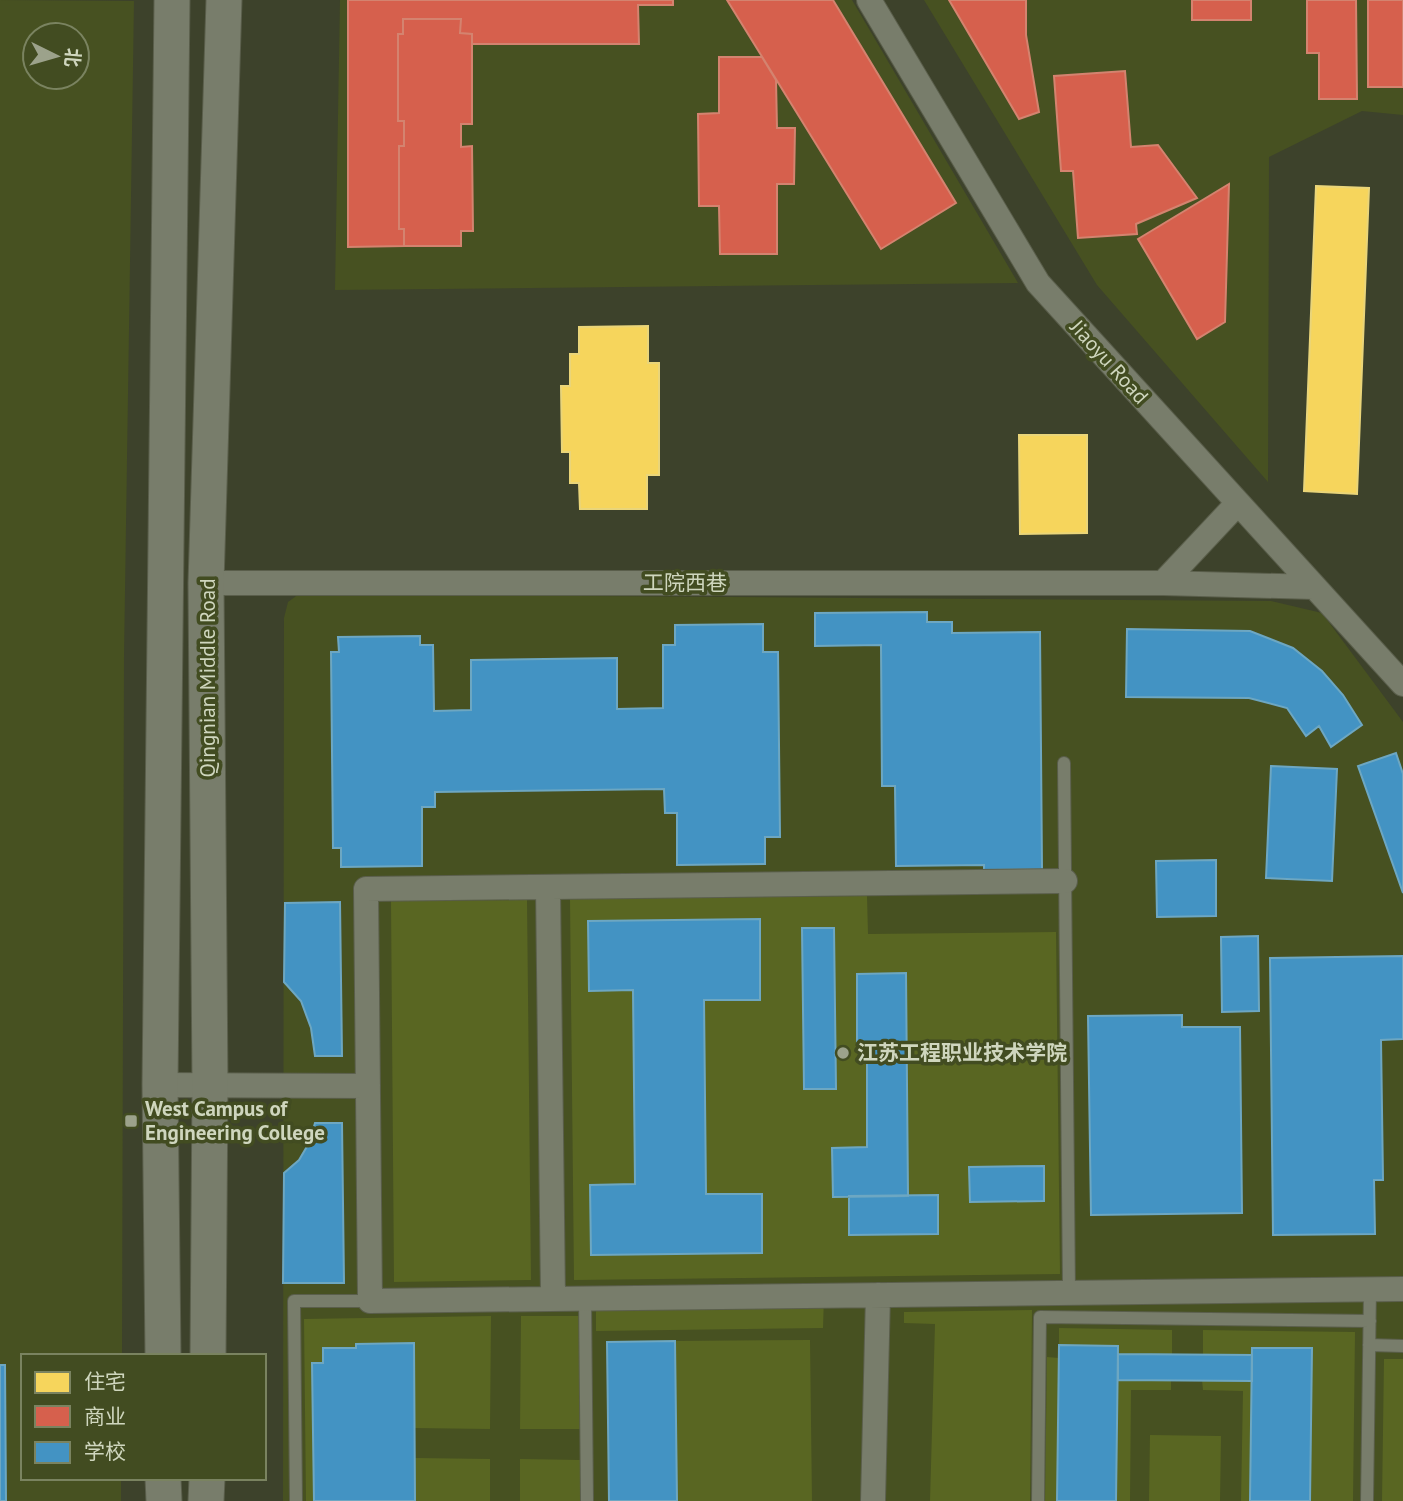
<svg xmlns="http://www.w3.org/2000/svg" width="1403" height="1501" font-family="'PT Sans','Noto Sans SC',sans-serif">
	<style>
		.built { fill: #475121; fill-rule: evenodd }
		.green { fill: #596622 }
		.homes { fill: #f6d55c; stroke: #ead579; stroke-width: 2 }
		.shops { fill: #d6604d; stroke: #d4836f; stroke-width: 2 }
		.schools { fill: #4393c3; stroke: #6da7c2; stroke-width: 2 }
		.lines { fill: none; stroke-linecap: round; stroke-linejoin: round }
		.lane-casing { stroke: #5a5e4b; stroke-width: 14 }
		.street-casing { stroke: #5a5e4b; stroke-width: 26 }
		.secondary-casing { stroke: #5a5e4b; stroke-width: 37 }
		.lane { stroke: #787d6b; stroke-width: 12 }
		.street { stroke: #787d6b; stroke-width: 24 }
		.secondary { stroke: #787d6b; stroke-width: 35 }
		.poi-dot { fill: #9ca28b; stroke: #424c21; stroke-width: 2.5 }
		.labels { text-anchor: middle; stroke-width: 7; stroke-linejoin: round; paint-order: stroke }
		.street-label { font-size: 21px; fill: #cfd6be; stroke: #424c21 }
		.poi-label { font-size: 21px; font-weight: bold; fill: #cfd6be; stroke: #424c21; text-anchor: start }
	</style>
	<rect width="100%" height="100%" fill="#3d422b"/>
	<path class="built" d="M0 0 134 1 124 656 122 1356H23V1478H121V1501H0ZM35 35H77V77H35Z
		M340 0H852L1018 283 335 290Z
		M924 0H1403V115L1362 111 1269 157 1268 482 1097 285Z
		M299 594 1271 601 1322 613 1403 722V1501H283L284 618 288 602Z"/>
	<path class="green" d="M867 896 868 934 1056 932 1060 1274 574 1280 570 899Z
		M527 900 531 1280 394 1282 391 901Z
		M824 1297 823 1328 596 1331V1299Z
		M1032 1310 1030 1501H930L935 1324 904 1323V1312Z
		M491 1316 490 1429 414 1428 413 1343 356 1344V1348H323V1363L312 1364 314 1501H306L304 1319Z
		M521 1316H579L580 1429H520Z
		M1059 1328 1172 1330V1354H1118L1117 1346 1059 1345Z
		M1203 1330 1355 1332 1353 1501H1310L1311 1348H1253L1252 1355H1203Z
		M810 1340 812 1501H677L675 1341Z
		M1047 1357 1059 1358 1057 1501H1045Z
		M1384 1359H1403V1501H1382Z
		M1118 1380H1171V1390H1131L1130 1501H1116Z
		M1202 1380 1252 1381 1250 1501H1241L1243 1391 1203 1390Z
		M1150 1435 1221 1436 1220 1501H1149Z
		M415 1458 490 1459V1501H415Z
		M520 1459 580 1460V1501H520Z"/>
	<path class="homes" d="M1316 186 1369 188 1357 494 1304 491Z
		M648 326V363H659V475H647V509H580L579 483H570V452H562L561 386H570V354H579V327Z
		M1019 435H1087V533L1020 534Z"/>
	<path class="shops" d="M348 0H673V5H638L639 44H472V34L460 33 461 19H403V34H398V121H404V146H399V229H404V246L348 247Z
		M727 0H833L956 203 881 249Z
		M949 0H1026V35L1039 112 1019 119Z
		M1192 0H1251V20H1192Z
		M1307 0H1356L1357 99H1319V53H1307Z
		M1368 0H1403V87H1368Z
		M403 19H461L460 33 472 34V124H461V147L472 146 473 231H461V246H404V229H399V146H404V121H398V34H403Z
		M719 57H762L776 80 777 128H795L794 184H777V254H720L719 206H699L698 114 719 113Z
		M1125 71 1131 147 1158 145 1197 198 1136 224 1137 234 1078 238 1073 171H1061L1054 76Z
		M1229 184 1225 322 1197 339 1138 239Z"/>
	<path class="schools" d="M927 612V622H952V633L1040 632 1042 869 984 870V865L896 866 895 786H882L881 645 815 646V613Z
		M763 624V652H778L780 837H765V864L677 865V813H665L664 789 435 792V807H422V866L341 867V848H333L331 652H339L338 637 420 636V645H433L434 711 471 710V660L617 658V709L663 708V645H675V625Z
		M1127 629 1250 631 1293 648 1322 671 1343 695 1362 725 1331 747 1319 726 1306 736 1287 708 1249 698 1126 697Z
		M1396 753 1403 774V893L1358 766Z
		M1271 766 1337 769 1332 881 1266 878Z
		M1216 860V916L1157 917 1156 861Z
		M340 902 342 1056H315L311 1028 301 1001 284 982 285 903Z
		M760 919V1000H704L706 1194H762V1253L591 1255 590 1185 635 1184 633 990 589 991 588 921Z
		M802 928H834L836 1089H804Z
		M1258 936 1259 1011 1222 1012 1221 937Z
		M1403 956V1039L1381 1040 1383 1180H1374L1375 1234 1273 1235 1270 958Z
		M906 973 908 1196 833 1197 832 1148 867 1147V1044H857V974Z
		M1182 1015V1027H1240L1242 1213 1091 1215 1088 1016Z
		M315 1123H342L344 1283H283L284 1173 299 1160 309 1143Z
		M1044 1166V1201L970 1202 969 1167Z
		M938 1195V1234L849 1235V1196Z
		M675 1341 677 1501H609L607 1342Z
		M414 1343 415 1501H314L312 1363H323V1348H356V1344Z
		M1059 1345 1118 1346 1116 1501H1057Z
		M1252 1348H1312L1310 1501H1250Z
		M1118 1354 1252 1355V1381L1118 1380Z
		M0 1365H5L6 1501H0Z"/>
	<g class="lines">
		<defs>
			<path id="lane" d="M1064 763 1069 1292
				M585 1298 587 1501
				M1369 1345 1403 1346
				M296 1501 294 1301H370
				M1038 1501 1040 1317 1370 1321
				M1367 1501 1370 1289"/>
			<path id="street" d="M869 0 1038 283 1403 684
				M206 583H1163L1314 587
				M1163 583 1237 504
				M1065 881 366 889 370 1301 1403 1289
				M548 888 553 1298
				M160 1085 368 1086
				M873 1501 878 1295"/>
			<path id="secondary" d="M163 1356 160 1085 172 0
				M208 1356 210 1085 206 583 224 0
				M163 1478 164 1501
				M206 1501 207 1478"/>
		</defs>
		<use href="#lane" class="lane-casing"/>
		<use href="#street" class="street-casing"/>
		<use href="#secondary" class="secondary-casing"/>
		<use href="#lane" class="lane"/>
		<use href="#street" class="street"/>
		<use href="#secondary" class="secondary"/>
	</g>
	<g class="poi-dot">
		<circle cx="843" cy="1053" r="7"/>
		<rect x="124" y="1114" width="14" height="14" rx="3.5"/>
	</g>
	<g class="labels">
		<g class="street-label">
			<text transform="translate(1109 362) rotate(48)" y="7">Jiaoyu Road</text>
			<text x="685" y="590">工院西巷</text>
			<text transform="translate(208 678) rotate(-90)" y="7">Qingnian Middle Road</text>
		</g>
		<g class="poi-label">
			<text x="857" y="1060">江苏工程职业技术学院</text>
			<text x="145" y="1116">West Campus of<tspan x="145" dy="24">Engineering College</tspan></text>
		</g>
	</g>
	<rect x="21" y="1354" width="245" height="126" fill="#424c21" stroke="#7a8360" stroke-width="2"/>
	<rect x="35" y="1372" width="35" height="21" fill="#f6d55c" stroke="#7a8360" stroke-width="2"/>
	<text x="84" y="1389" font-size="21" fill="#cfd6be">住宅</text>
	<rect x="35" y="1406" width="35" height="21" fill="#d6604d" stroke="#7a8360" stroke-width="2"/>
	<text x="84" y="1424" font-size="21" fill="#cfd6be">商业</text>
	<rect x="35" y="1442" width="35" height="21" fill="#4393c3" stroke="#7a8360" stroke-width="2"/>
	<text x="84" y="1459" font-size="21" fill="#cfd6be">学校</text>
	<g transform="translate(56 56) rotate(95)"><circle r="33" fill="#424c21" stroke="#7a8360" stroke-width="2"/>
	<path d="M0-5L12 26L0 18L-12 26Z" fill="#9ca28b"/>
	<text y="-10" font-size="19" font-weight="bold" text-anchor="middle" fill="#cfd6be">北</text>
	</g>
</svg>
